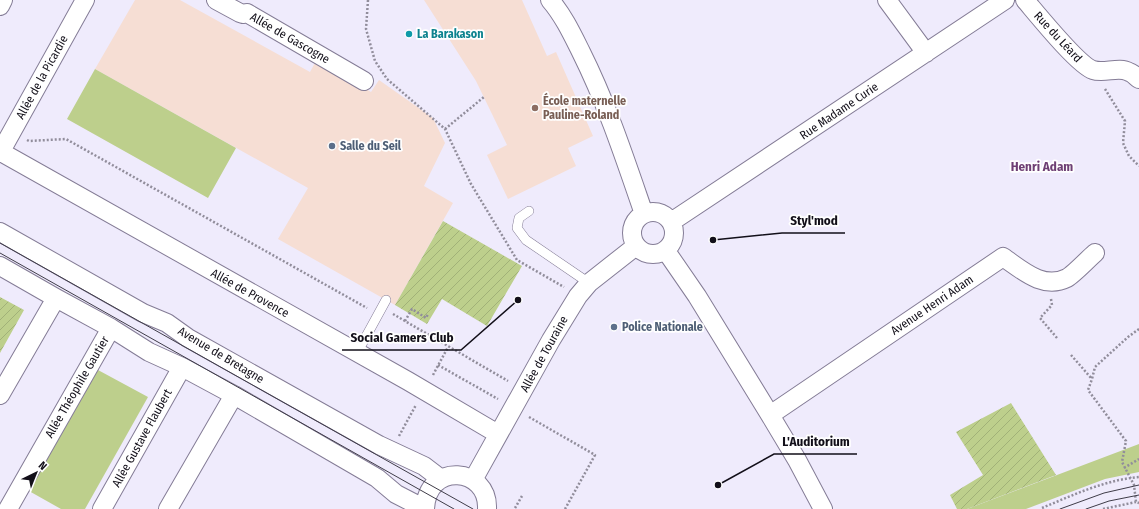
<svg xmlns="http://www.w3.org/2000/svg" width="1139" height="509" font-family="'Fira Sans Condensed',sans-serif">
	<style>
		.education { fill: #f6ded4 }
		.green { fill: #bdcf8c }
		.garden { fill: url(#garden-furrows) }
		.lines { fill: none; stroke-linecap: round; stroke-linejoin: round }
		.service-casing { stroke: #847c96; stroke-width: 10 }
		.minor-casing { stroke: #847c96; stroke-width: 20 }
		.path { stroke: #918d9b; stroke-width: 2.5; stroke-dasharray: 2 2; stroke-linecap: butt }
		.service { stroke: #fff; stroke-width: 9 }
		.minor { stroke: #fff; stroke-width: 18 }
		.tram { stroke: #3f3c48; stroke-width: 1 }
		.culture-dot { fill: #0f9aa8; stroke: #fff; stroke-width: 1.5 }
		.education-dot { fill: #8d6e63; stroke: #fff; stroke-width: 1.5 }
		.service-dot { fill: #5c6f8a; stroke: #fff; stroke-width: 1.5 }
		.labels { text-anchor: middle; stroke-width: 3.5; stroke-linejoin: round; paint-order: stroke }
		.culture-label { font-size: 12px; font-weight: bold; fill: #0d838f; stroke: #fff; text-anchor: start }
		.street-label { font-size: 12px; fill: #120f19; stroke: #fff }
		.education-label { font-size: 12px; font-weight: bold; fill: #785e54; stroke: #fff; text-anchor: start }
		.service-label { font-size: 12px; font-weight: bold; fill: #4e5e75; stroke: #fff; text-anchor: start }
		.neighbourhood-label { font-size: 13px; font-weight: bold; fill: #6e3f74; stroke: #fff }
		.leader { fill: none; stroke: #120f19; stroke-width: 1.5 }
		.callout-dot { fill: #120f19; stroke: #fff; stroke-width: 1.5 }
		.callout-label { font-size: 13px; text-anchor: middle; font-weight: bold; fill: #120f19; stroke: #fff; stroke-width: 3.5; stroke-linejoin: round; paint-order: stroke }
	</style>
	<defs>
		<pattern id="garden-furrows" width="10" height="10" patternUnits="userSpaceOnUse"><rect width="10" height="10" fill="#bdcf8c"/><path d="M-1 1l2-2M0 10L10 0M9 11l2-2" fill="none" stroke="#a1b178"/></pattern>
	</defs>
	<rect width="100%" height="100%" fill="#efebfc"/>
	<path class="education" d="M135 0H180L310 72 317 59 371 92 379 80 433 118 445 143 424 186 453 203 395 305 278 239 308 188 95 69Z
		M424 0H522L547 56 556 52 593 136 568 148 576 166 508 199 487 155 507 145 476 81Z"/>
	<path class="green" d="M95 69 236 148 208 198 67 119Z
		M98 370 148 397 85 509H61L29 491Z
		M1139 444V472L1105 479 1026 509H967Z"/>
	<path class="garden" d="M443 221 522 266 487 326 442 299 427 324 395 305Z
		M0 297 24 310 0 353Z
		M1011 403 1056 475 967 509H957L950 495 983 475 956 432Z"/>
	<g class="lines">
		<defs>
			<path id="service" d="M529 211 519 218 517 228 526 240 589 283
				M357 353 386 300"/>
			<path id="minor" d="M216 0 240 13 243 14 247 13 364 81
				M550 0C563 15 572 34 581 52 607 104 625 159 644 214
				M887 0 926 53
				M1025 0C1037 14 1078 65 1093 70 1104 74 1119 66 1129 72 1133 73 1136 77 1139 79
				M0 6 3 0
				M1 152 408 381 498 434
				M0 153 85 0
				M632 233a21 21 0 1 1 42 0a21 21 0 1 1-42 0Z
				M671 222 1005 0
				M0 232 143 313 167 323 188 338 379 445 424 466 441 479
				M666 251 697 296 770 415 797 460 823 509
				M0 266 56 298 111 328 149 352 182 367 234 395 377 478 396 494 425 509
				M0 395 56 298
				M770 415 1003 257C1022 270 1043 290 1067 278 1074 274 1088 259 1095 253
				M473 480 551 340 578 296 589 283 636 246
				M8 509 111 328
				M102 509 182 367
				M168 509 234 395
				M425 509C427 461 489 467 487 509"/>
		</defs>
		<use href="#service" class="service-casing"/>
		<use href="#minor" class="minor-casing"/>
		<path class="path" d="M368 0 366 29 375 61 387 79 445 129 471 184 517 260 564 287
			M1105 89 1125 121 1123 143 1129 156 1139 166
			M445 129 484 97
			M27 140 29 141 66 139 367 308
			M1051 299 1052 305 1040 318 1057 338
			M393 314 508 381
			M405 321 412 309 426 318 428 314
			M1139 329 1128 337 1095 367 1092 379 1088 390 1126 441 1122 462 1134 485 1136 502 1139 503
			M1071 355 1092 379
			M438 365 498 399
			M433 375 448 347
			M529 417 595 455 565 509
			M399 436 416 405
			M1124 468 1139 459
			M515 508 522 496
			M1042 508C1073 495 1105 480 1139 477
			M1103 509 1136 502"/>
		<use href="#service" class="service"/>
		<use href="#minor" class="minor"/>
		<path class="tram" d="M0 243 473 509
			M0 253 454 509
			M1060 509 1104 493 1139 485
			M1086 509 1109 501 1139 495"/>
	</g>
	<circle class="culture-dot" cx="409" cy="34" r="4"/>
	<circle class="education-dot" cx="535" cy="108" r="4"/>
	<g class="service-dot">
		<circle cx="332" cy="146" r="4"/>
		<circle cx="614" cy="327" r="4"/>
	</g>
	<g class="labels">
		<g class="culture-label">
			<text x="417" y="38">La Barakason</text>
		</g>
		<g class="street-label">
			<text transform="translate(1058 37) rotate(47)" y="4">Rue du Léard</text>
			<text transform="translate(290 38) rotate(30)" y="4">Allée de Gascogne</text>
			<text transform="translate(42 77) rotate(-61)" y="4">Allée de la Picardie</text>
			<text transform="translate(839 111) rotate(-34)" y="4">Rue Madame Curie</text>
			<text transform="translate(250 293) rotate(29)" y="4">Allée de Provence</text>
			<text transform="translate(932 305) rotate(-34)" y="4">Avenue Henri Adam</text>
			<text transform="translate(544 354) rotate(-61)" y="4">Allée de Touraine</text>
			<text transform="translate(221 355) rotate(31)" y="4">Avenue de Bretagne</text>
			<text transform="translate(77 387) rotate(-60)" y="4">Allée Théophile Gautier</text>
			<text transform="translate(142 438) rotate(-61)" y="4">Allée Gustave Flaubert</text>
		</g>
		<g class="education-label">
			<text x="543" y="105">École maternelle<tspan x="543" dy="14">Pauline-Roland</tspan></text>
		</g>
		<g class="service-label">
			<text x="340" y="150">Salle du Seil</text>
			<text x="622" y="331">Police Nationale</text>
		</g>
		<g class="neighbourhood-label">
			<text x="1042" y="171">Henri Adam</text>
		</g>
	</g>
	<path class="leader" d="M713 240L782 233H845M518 300L461 350H342M718 485L774 454H857"/>
	<g class="callout-dot">
		<circle cx="713" cy="240" r="4"/>
		<circle cx="518" cy="300" r="4"/>
		<circle cx="718" cy="485" r="4"/>
	</g>
	<g class="callout-label">
		<text x="814" y="225">Styl'mod</text>
		<text x="402" y="342">Social Gamers Club</text>
		<text x="816" y="446">L'Auditorium</text>
	</g>
	<g transform="translate(36 473) rotate(43)" stroke="#ffffff" stroke-width="3" paint-order="stroke">
	<path d="M0-3L7 15L0 10L-7 15Z" fill="#120f19"/>
	<text y="-6" font-size="11" font-weight="bold" text-anchor="middle" fill="#120f19">N</text>
	</g>
</svg>
